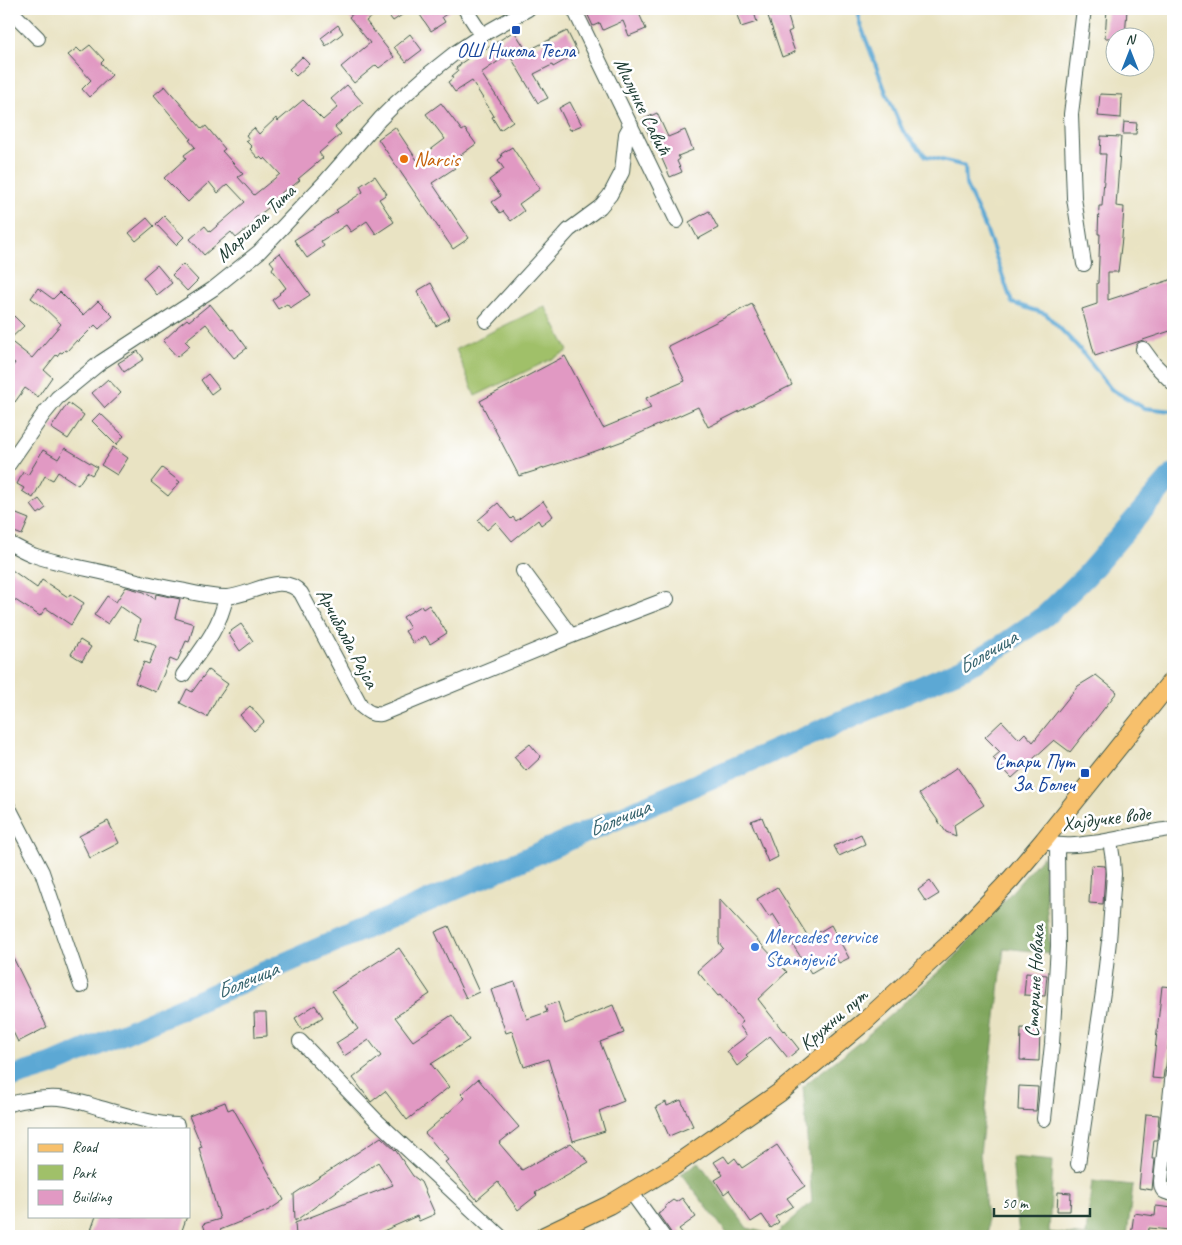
<svg xmlns="http://www.w3.org/2000/svg" width="1182" height="1245" font-family="Caveat,sans-serif">
	<style>
		.green { fill: #a0c069; stroke: #607e4e }
		.forest { fill: #80a65d; stroke: #507248 }
		.lines { fill: none; stroke-linecap: round; stroke-linejoin: round }
		.stream { stroke: #5ba8d4; stroke-width: 4 }
		.river { stroke: #5ba8d4; stroke-width: 22 }
		.building { fill: #e199c3 }
		.minor-casing { stroke: #3d5649; stroke-width: 16 }
		.major-casing { stroke: #3d5649; stroke-width: 20 }
		.minor { stroke: #fff; stroke-width: 14 }
		.major { stroke: #f7c06c; stroke-width: 18 }
		.transit-dot { fill: #1a4fb4; stroke: #fff; stroke-width: 2 }
		.food-dot { fill: #e8710a; stroke: #fff; stroke-width: 2 }
		.shop-dot { fill: #3f7fe0; stroke: #fff; stroke-width: 2 }
		.labels { text-anchor: middle; stroke-width: 5; stroke-linejoin: round; paint-order: stroke }
		.transit-label { font-size: 20px; fill: #164399; stroke: #fff }
		.street-label { font-size: 20px; fill: #1f3d34; stroke: #fff }
		.food-label { font-size: 20px; fill: #c56008; stroke: #fff; text-anchor: start }
		.shop-label { font-size: 20px; fill: #366cbe; stroke: #fff; text-anchor: start }
		.water-label { font-size: 21px; font-style: italic; fill: #34626c; stroke: #fff }
	</style>
	<rect width="100%" height="100%" fill="#fff"/>
	<filter id="ink" filterUnits="userSpaceOnUse"><feTurbulence type="fractalNoise" baseFrequency=".02" numOctaves="2"/><feDisplacementMap in="SourceGraphic" scale="10" xChannelSelector="R" yChannelSelector="G"/><feConvolveMatrix kernelMatrix="1 2 1 2 8 2 1 2 1" color-interpolation-filters="sRGB"/></filter>
	<filter id="wash" filterUnits="userSpaceOnUse"><feTurbulence type="fractalNoise" baseFrequency=".0096" numOctaves="4" result="noise"/><feDisplacementMap in="SourceGraphic" scale="20" xChannelSelector="R" yChannelSelector="G"/><feGaussianBlur stdDeviation="1.12" result="paint"/><feColorMatrix in="noise" values="0 0 0 0 0 0 0 0 0 0 0 0 0 0 0 0 0 1.4 0 .05"/><feComposite in="paint" operator="in"/></filter>
	<g filter="url(#wash)">
		<rect width="100%" height="100%" fill="#e9e3c3"/>
		<path class="green" d="M545 306 568 351 475 396 456 349Z"/>
		<path class="forest" d="M1043 856 1050 953 1004 948 980 1154 989 1236H850L847 1232 841 1236H729L681 1174 699 1162 747 1228 775 1235 812 1202 803 1086 861 1041 954 958Z
			M1012 1157 1053 1161 1049 1232 1086 1236 1092 1181 1133 1185 1127 1236H1019Z"/>
		<g class="lines">
			<path class="stream" d="M859 9V21L887 95 903 131 926 156 965 166 966 185 987 231 1012 303 1046 314 1078 347 1111 389 1144 408 1173 411"/>
			<path class="river" d="M9 1078 51 1065 964 668 1006 643 1046 615 1086 576 1173 475"/>
		</g>
		<g id="blocks">
			<path class="building" d="M359 9H383L366 21 394 57 379 68 376 65 354 83 341 67 370 43 349 17Z
				M384 9H411L393 21Z
				M416 9H454L442 17 445 22 431 31Z
				M585 9H637L646 29 629 36 623 21 603 30 600 23 593 26Z
				M735 9H753L757 22 741 27Z
				M1107 9H1127L1125 38H1105Z
				M786 10 792 30 788 32 795 52 782 57 768 16Z
				M338 25 343 33 326 46 321 38Z
				M514 31 527 51 567 31 578 53 553 67 552 65 534 74 548 98 538 103 509 54 481 73 513 121 500 130 492 117 494 116 472 81 455 92 448 82 453 78 452 76 458 71 456 68 460 65V64L477 52 478 54Z
				M410 34 422 50 406 62 394 47Z
				M90 45 104 60 101 63 112 75 89 97 82 89 91 80 68 55 77 48 81 52Z
				M302 57 309 64 296 76 289 69Z
				M347 85 363 103 335 127 341 134 319 153 323 158 298 179 300 180 288 190 286 189 270 203 272 205 254 219 256 222 236 238 231 232 204 255 190 239 205 226 210 232 245 202 228 184 218 193 209 182 188 202 164 178 186 158 184 155 195 147 189 140 191 139 154 95 165 86 202 129 206 126 225 149 222 151 243 174 238 177 254 195 280 174 265 158 263 160 260 157 258 158 250 149 252 147 246 141 249 139 246 135 254 128 259 134 276 118 278 121 303 100 323 120 338 107 331 99Z
				M1100 94 1122 95 1121 118 1098 116Z
				M570 102 582 125 570 130 559 108Z
				M441 103 462 131 465 129 476 144 451 162 455 168 432 183 469 238 453 249 378 139 395 127 417 160 445 139 426 114Z
				M657 113 668 137 685 130 693 150 678 156 680 159 677 161 682 172 670 177 655 143 653 144 642 120Z
				M1124 122 1137 123 1136 134H1123Z
				M1101 136 1121 137 1116 206 1124 207 1122 238 1118 272H1108V300L1173 279V330L1095 356 1082 309 1097 304V283H1098L1100 234H1098L1099 206H1102L1106 154H1100Z
				M512 147 540 189 519 204 524 211 511 221 503 211 500 213 492 202 501 196 489 180 504 169 498 160 502 157 501 154Z
				M375 176 387 194 379 199 394 222 376 234 367 221 351 232 346 225 321 241 324 246 307 258 294 240 338 212 336 210 363 192 360 186Z
				M709 211 718 228 698 239 689 222Z
				M164 216 184 237 176 245 156 224Z
				M147 218 154 226 136 241 129 233Z
				M280 253 310 295 290 308 287 304 278 309 272 300 280 294 279 293 286 288 272 269 274 266 270 261Z
				M183 264 198 280 187 291 172 275Z
				M157 265 172 283 157 295 143 277Z
				M431 283 450 318 436 326 417 291Z
				M38 288 53 299 60 292 83 315 98 301 113 316 99 329 95 325 78 342 77 340 67 351 65 350 62 353 60 352 57 356 56 355 44 370 52 377 38 397 25 388 15 402 9 398V371L15 363 9 359V322L14 316 24 326 9 340 32 358 61 324 43 307 31 298Z
				M210 304 231 330 233 329 247 348 234 358 206 324 185 341 190 346 177 357 163 341 177 328V327L187 319 189 321Z
				M752 304 792 385 708 427 698 407 623 441 582 456 519 476 480 401 565 356 603 428 651 408 646 398 685 381 668 346Z
				M138 351 144 359 124 372 118 363Z
				M208 374 219 388 211 394 201 380Z
				M108 379 121 393 105 408 92 393Z
				M68 403 84 415 68 439 51 428Z
				M100 413 124 436 116 445 92 421Z
				M113 447 128 458 117 475 101 465Z
				M65 448 97 467 92 475 87 472 78 485 58 472 53 480 45 476 33 498 22 491 24 488 17 484 23 472 28 475 43 450 58 459Z
				M162 468 180 482 168 496 151 482Z
				M39 499 46 508 38 514 31 505Z
				M543 501 553 516 541 525 538 520 512 541 496 522 487 530 478 520 498 503 511 519 513 517 516 521Z
				M9 511 29 519 22 535 9 530Z
				M9 568 37 588 42 580 68 597 70 594 84 603 71 625 46 608 40 616 9 596Z
				M126 587 144 592 155 599 156 594 180 599 175 618 194 624 189 642 186 641 177 662 170 659 156 692 135 683 144 662 149 664 156 646 152 644V643L135 639 140 620 120 606 108 624 94 615 107 596 116 602Z
				M429 605 447 633 430 644 425 636 413 643 405 631 410 628 403 617 421 606 423 609Z
				M241 624 253 641 240 651 228 633Z
				M80 640 91 647 82 661 71 654Z
				M208 670 228 684 219 697 218 696 207 717 180 703 187 689 192 692Z
				M1096 675 1117 692 1070 752 1054 740 1012 778 993 758 1000 752 985 737 1002 721 1019 739 1025 733 1033 742 1078 686Z
				M250 706 264 722 254 731 240 715Z
				M530 744 541 757 526 771 514 757Z
				M958 767 984 805 954 825 956 836 946 832 919 794Z
				M762 817 778 857 768 862 751 821Z
				M108 821 119 843 90 858 79 836Z
				M861 834 865 844 839 856 834 846Z
				M1091 865 1105 866V874L1103 904 1089 903Z
				M930 881 939 894 926 902 918 890Z
				M777 887 809 938 831 925 849 958 839 963 836 958 811 973 773 914 769 917 757 899Z
				M719 899 787 972 758 999 783 1031 784 1030 799 1049 788 1058 770 1036 746 1055 748 1057 737 1066 727 1051 747 1036 739 1025 743 1022 720 995 718 996 697 971 723 948 719 943Z
				M449 926 479 992 466 998 435 932Z
				M399 948 430 994 395 1017 413 1041 452 1015 469 1040 431 1064 449 1087 407 1120 385 1091 371 1102 353 1078 381 1056 369 1040 344 1056 336 1043 358 1029 332 991Z
				M9 949 47 1027 18 1042 9 1024Z
				M1026 973 1047 975 1045 996 1024 995Z
				M515 982 527 1019 547 1012 545 1006 558 1002 565 1024 613 1005 624 1033 600 1042 624 1101 599 1111 605 1131 573 1141 548 1059 524 1067 512 1031 506 1033 491 990Z
				M1162 986 1173 987V1020L1171 1039H1169L1166 1066 1164 1071 1163 1079 1152 1078Z
				M315 1005 323 1017 302 1030 295 1018Z
				M254 1013H266L267 1036 255 1037Z
				M1021 1028 1040 1029 1039 1061 1020 1060Z
				M478 1079 519 1127 499 1143 522 1170 571 1143 589 1162 535 1193 537 1195 518 1210 498 1182 477 1200 445 1162 448 1160 425 1133 465 1098 461 1094Z
				M1019 1086 1038 1087 1036 1111 1018 1110Z
				M681 1100 693 1126 669 1136 656 1107 666 1102 667 1106Z
				M225 1102 228 1110 233 1108 284 1200 269 1210 220 1230 222 1236H207L203 1224 220 1219 199 1148 202 1147 189 1116Z
				M1146 1114 1159 1115 1157 1140H1154L1152 1159H1155L1152 1190 1139 1188Z
				M381 1137 396 1151 413 1176 421 1182 435 1214 419 1221 417 1216 372 1236H296L295 1223 393 1185 378 1162 295 1221 294 1194Z
				M777 1145 805 1186 787 1198 793 1206 775 1217 779 1222 771 1228 762 1215 751 1222 729 1190 724 1194 715 1180 723 1175 714 1162 724 1156 729 1163 735 1158 742 1168Z
				M1058 1192 1071 1193 1070 1211H1057Z
				M682 1198 696 1217 679 1229 685 1236H672L670 1231 658 1214 666 1208 665 1206 673 1200 676 1202Z
				M1156 1206 1173 1208 1170 1230 1149 1228 1148 1236H1131L1134 1213 1155 1216Z
				M96 1216H187L180 1236H89Z"/>
		</g>
	</g>
	<g filter="url(#ink)">
		<use href="#blocks" fill-opacity="0" stroke="#3d5649" stroke-width="1"/>
		<g class="lines">
			<defs>
				<path id="minor" d="M9 9 38 38
					M465 9 482 35
					M574 9 677 221
					M1084 9 1071 114 1074 198 1084 264
					M486 321 569 230 600 207 610 195 622 172 626 134 631 125
					M1143 349 1154 364 1173 383
					M9 464 43 415 57 398 101 362 213 289 259 252 325 182 380 119 397 102 431 72 455 53 482 35 528 9
					M9 543C18 548 27 553 36 556 63 565 91 569 118 576 140 582 162 587 185 591 198 594 213 597 226 597 250 597 281 570 301 593L361 706C368 712 372 715 381 714L571 636 667 599
					M523 571 571 636
					M183 675C201 650 220 628 226 597
					M9 808 42 872 81 986
					M1049 843C1064 847 1078 845 1092 843 1119 840 1146 831 1173 829
					M300 1041 376 1120 500 1236
					M1173 1072 1161 1181C1161 1191 1163 1192 1173 1194
					M9 1104C25 1100 42 1097 59 1098 72 1099 85 1103 97 1107 123 1114 151 1124 177 1125
					M1044 1119 1052 1044 1058 946 1057 845
					M1078 1164 1103 992 1109 941 1114 874 1113 860 1110 841
					M631 1192 663 1236"/>
				<path id="major" d="M544 1236 609 1205 674 1166 779 1093 864 1022 948 945 1011 879 1044 840 1173 679"/>
			</defs>
			<use href="#minor" class="minor-casing"/>
			<use href="#major" class="major-casing"/>
			<use href="#minor" class="minor"/>
			<use href="#major" class="major"/>
		</g>
	</g>
	<g class="transit-dot">
		<rect x="511" y="25" width="10" height="10" rx="2.5"/>
		<rect x="1080" y="768" width="10" height="10" rx="2.5"/>
	</g>
	<circle class="food-dot" cx="404" cy="159" r="5"/>
	<circle class="shop-dot" cx="755" cy="947" r="5"/>
	<g class="labels">
		<g class="transit-label">
			<text x="516" y="57">ОШ Никола Тесла</text>
			<text x="1075" y="768" text-anchor="end">Стари Пут<tspan x="1075" dy="23">За Болеч</tspan></text>
		</g>
		<g class="street-label">
			<text transform="translate(643 106) rotate(64)" y="7">Милунке Савић</text>
			<text transform="translate(255 223) rotate(-44)" y="7">Маршала Тита</text>
			<text transform="translate(348 638) rotate(62)" y="7">Арчибалда Рајса</text>
			<text transform="translate(1106 818) rotate(-7)" y="7">Хајдучке воде</text>
			<text transform="translate(1034 981) rotate(-87)" y="7">Старине Новака</text>
			<text transform="translate(833 1019) rotate(-41)" y="7">Кружни пут</text>
		</g>
		<g class="food-label">
			<text x="414" y="166">Narcis</text>
		</g>
		<g class="shop-label">
			<text x="765" y="943">Mercedes service<tspan x="765" dy="23">Stanojević</tspan></text>
		</g>
		<g class="water-label">
			<text transform="translate(987 652) rotate(-31)" y="7">Болечица</text>
			<text transform="translate(619 818) rotate(-23)" y="7">Болечица</text>
			<text transform="translate(247 980) rotate(-23)" y="7">Болечица</text>
		</g>
	</g>
	<rect width="1182" height="1245" fill="none" stroke="#fff" stroke-width="30"/>
	<rect x="28" y="1128" width="162" height="90" fill="#ffffff" stroke="#a5b1ae"/>
	<rect x="38" y="1144" width="25" height="8" fill="#f7c06c" stroke="#a5b1ae"/>
	<text x="72" y="1152" font-size="15" fill="#1f3d34">Road</text>
	<rect x="38" y="1165" width="25" height="15" fill="#a0c069" stroke="#a5b1ae"/>
	<text x="72" y="1178" font-size="15" fill="#1f3d34">Park</text>
	<rect x="38" y="1190" width="25" height="15" fill="#e199c3" stroke="#a5b1ae"/>
	<text x="72" y="1202" font-size="15" fill="#1f3d34">Building</text>
	<g transform="translate(1130 52)"><circle r="24" fill="#ffffff" stroke="#a5b1ae"/>
	<path d="M0-4L9 19L0 12L-9 19Z" fill="#1f6fb2"/>
	<text y="-8" font-size="14" font-weight="bold" text-anchor="middle" fill="#1f3d34">N</text>
	</g>
	<path d="M994 1208v8h96v-8" fill="none" stroke="#1f3d34" stroke-width="2.5"/>
	<text x="1002" y="1208" font-size="15" fill="#1f3d34" stroke="#ffffff" stroke-width="4" paint-order="stroke">50 m</text>
</svg>
